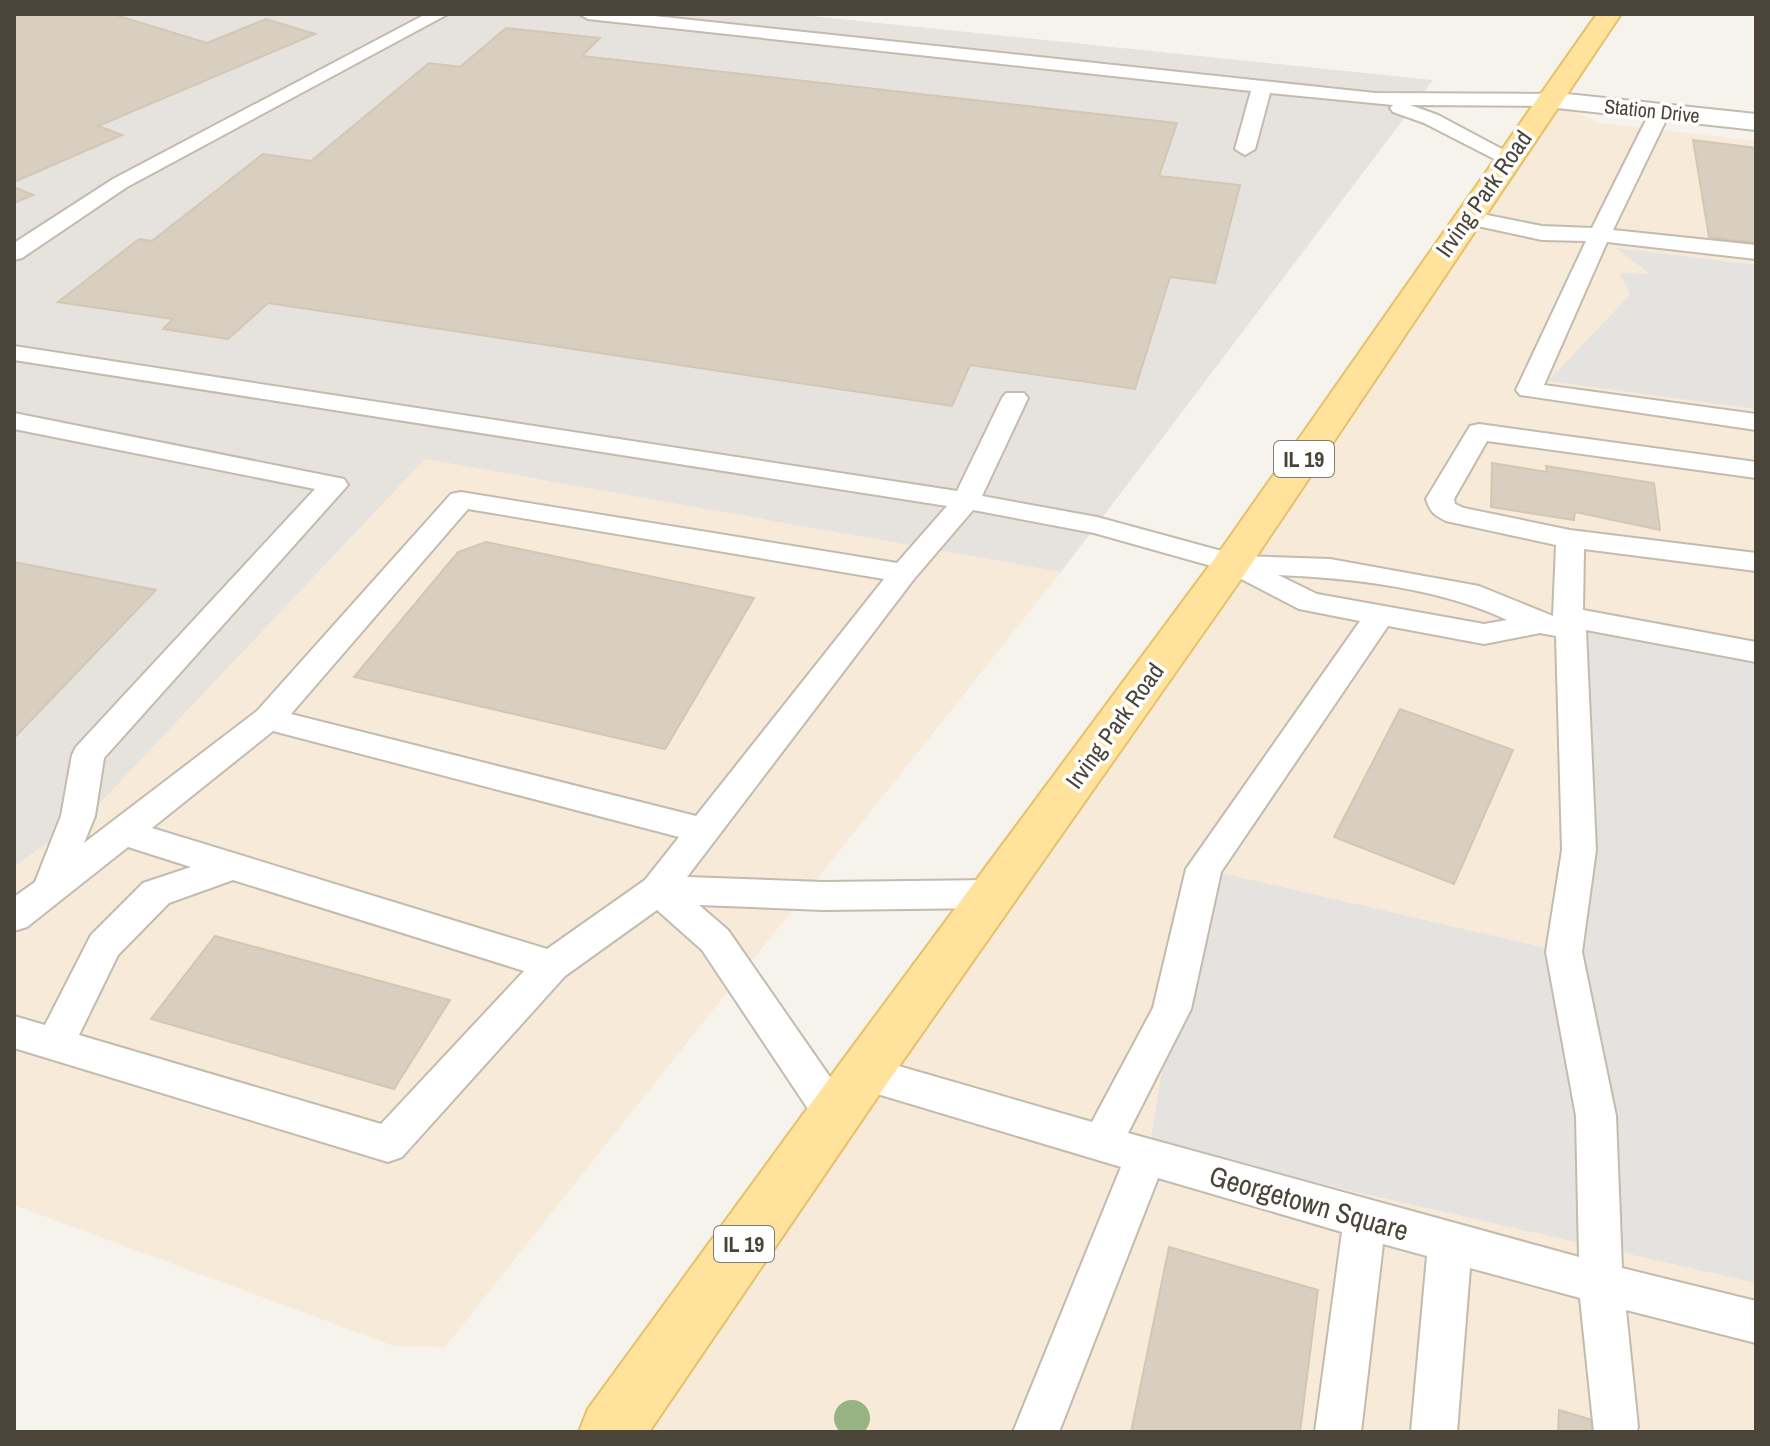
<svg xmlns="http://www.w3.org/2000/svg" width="1770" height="1446" font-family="'Archivo Narrow',sans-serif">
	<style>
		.commercial { fill: #f7ead8 }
		.industrial { fill: #e6e2dd }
		.parking { fill: #e5e3e0 }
		.building { fill: #d8cfc1; stroke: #d3c7b4; stroke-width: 2 }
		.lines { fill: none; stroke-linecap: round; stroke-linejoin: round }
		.lane-casing { stroke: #c2bbae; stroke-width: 4 }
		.street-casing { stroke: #c2bbae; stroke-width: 4 }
		.primary-casing { stroke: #e6c16a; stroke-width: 4 }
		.lane { fill: #fff; fill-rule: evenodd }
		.street { fill: #fff; fill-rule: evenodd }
		.primary { fill: #ffe39c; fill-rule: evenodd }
		.tree { fill: #97b381 }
		.labels { text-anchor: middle; stroke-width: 7; stroke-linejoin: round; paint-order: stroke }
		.far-street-label { font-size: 20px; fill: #4b4439; stroke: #fff }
		.shield { fill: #fff; stroke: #817c74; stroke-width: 2 }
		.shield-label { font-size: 22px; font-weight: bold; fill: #4b4439 }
		.street-label { font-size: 24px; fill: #4b4439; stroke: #fff }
		.near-street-label { font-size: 28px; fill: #4b4439; stroke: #fff }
	</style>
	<rect width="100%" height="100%" fill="#f6f3ec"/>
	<path class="commercial" d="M1557 105 1601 123 1756 141V1432H640Z
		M425 459 1061 572 445 1347 394 1346 14 1205V867L98 805Z"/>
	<path class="industrial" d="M25 14H792L1433 80 1061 572 425 459 98 805 14 867V18Z"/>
	<path class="parking" d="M1616 248 1756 265V409L1548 381 1630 295 1620 273 1650 274Z
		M1570 617 1756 652V1283L1150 1145 1172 1009 1204 869 1563 952Z"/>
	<path class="building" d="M14 14H112L207 43 266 19 315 34 98 126 122 135 14 182Z
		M506 28 600 38 582 56 1177 123 1159 176 1240 185 1215 283 1170 277 1135 389 970 365 952 406 268 303 228 339 163 329 173 319 58 302 139 239 152 241 263 154 311 161 429 63 460 67Z
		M1693 140 1756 148V243L1709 237Z
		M14 187 33 195 14 203Z
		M1492 463 1547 472 1546 466 1654 483 1660 530 1575 512 1574 520 1491 507Z
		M486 542 754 598 665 749 354 677 458 552Z
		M14 562 156 590 14 738Z
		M1400 709 1513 750 1454 884 1334 837Z
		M215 936 450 1000 394 1089 151 1019Z
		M1169 1247 1318 1290 1300 1432H1131Z
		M1559 1410 1633 1432H1558Z"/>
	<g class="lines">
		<defs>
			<path id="lane" d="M426 14H448L127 187 22 258 14 260V243L113 179Z
				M579 14H636L1375 93 1548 94 1558 100 1548 106 1410 105 1438 115 1515 156 1518 160 1508 166 1424 123 1393 112 1390 108 1393 105 1270 93 1255 149 1245 155 1235 149 1251 91 588 19Z
				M1660 106 1670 112 1613 230 1756 245V259L1607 242 1544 385 1756 414V430L1520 395 1516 390 1586 241 1542 240 1459 222 1456 217 1467 211 1542 226 1592 228 1650 112Z
				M14 346 957 491 1002 398 1006 393H1024L1028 398 982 496 1097 517 1240 556 1330 559 1479 586 1553 616 1556 545 1446 521C1434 515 1430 512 1426 499L1470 426 1479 424 1756 462V478L1487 441 1454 499 1455 504 1464 508 1570 530 1756 553V571L1584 549 1583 610 1756 642V662L1586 630 1596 850 1582 952 1616 1116 1622 1268 1756 1301V1343L1626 1310 1638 1427 1636 1432H1594L1580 1298 1470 1268 1457 1432H1411L1427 1256 1383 1244 1361 1432H1315L1342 1232 1158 1178 1059 1432H1013L1121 1167 864 1090 850 1085 844 1073 850 1061 864 1056 1092 1122 1153 1008 1186 869 1360 621 1299 609 1222 569 1094 533 973 510 914 579 687 877 823 882 993 880 1006 884 1011 894 1006 904 993 908 823 910 699 905 728 930 848 1103 854 1115 848 1127 834 1132 820 1127 702 950 657 910 565 976 402 1157 388 1162 14 1048V1016L45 1025 91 935 143 883 191 867 128 847 27 927 14 931V897L35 882 61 816 72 755 76 747 315 489 14 429V413L344 479 348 485 104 758 95 816 84 843 257 711 451 494 461 492 897 563 947 506 14 360ZM468 509 884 579 696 816 291 714ZM1278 575C1352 578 1440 588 1507 620L1484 624 1317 594ZM1388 626 1484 644 1540 633 1556 636 1562 850 1546 952 1576 1116 1579 1257 1128 1133 1191 1009 1221 872ZM273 731 679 837 645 880 547 949 152 828ZM233 880 524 971 381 1124 79 1035 118 955 169 903Z"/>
			<path id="street" d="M1548 92 1756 114V130L1539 106 1535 100 1539 94Z"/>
			<path id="primary" d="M1597 14H1621L1246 572 883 1089 649 1432H579L588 1409 845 1057 1218 554Z"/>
		</defs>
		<use href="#lane" class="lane-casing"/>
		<use href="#street" class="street-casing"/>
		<use href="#primary" class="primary-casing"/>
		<use href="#lane" class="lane"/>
		<use href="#street" class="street"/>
		<use href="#primary" class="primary"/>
	</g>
	<circle class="tree" cx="852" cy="1418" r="18"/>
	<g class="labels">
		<g class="far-street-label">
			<text transform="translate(1652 111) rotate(6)" y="7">Station Drive</text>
		</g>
		<g class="shield">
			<rect x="1274" y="441" width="60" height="36" rx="6"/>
			<rect x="714" y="1226" width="60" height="36" rx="6"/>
		</g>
		<g class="shield-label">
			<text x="1304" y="467">IL 19</text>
			<text x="744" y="1252">IL 19</text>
		</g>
		<g class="street-label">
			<text transform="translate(1484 194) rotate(-55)" y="8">Irving Park Road</text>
			<text transform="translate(1115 726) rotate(-54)" y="8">Irving Park Road</text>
		</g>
		<g class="near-street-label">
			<text transform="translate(1309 1203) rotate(16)" y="10">Georgetown Square</text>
		</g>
	</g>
	<rect width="1770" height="1446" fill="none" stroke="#4b4439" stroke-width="32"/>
</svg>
